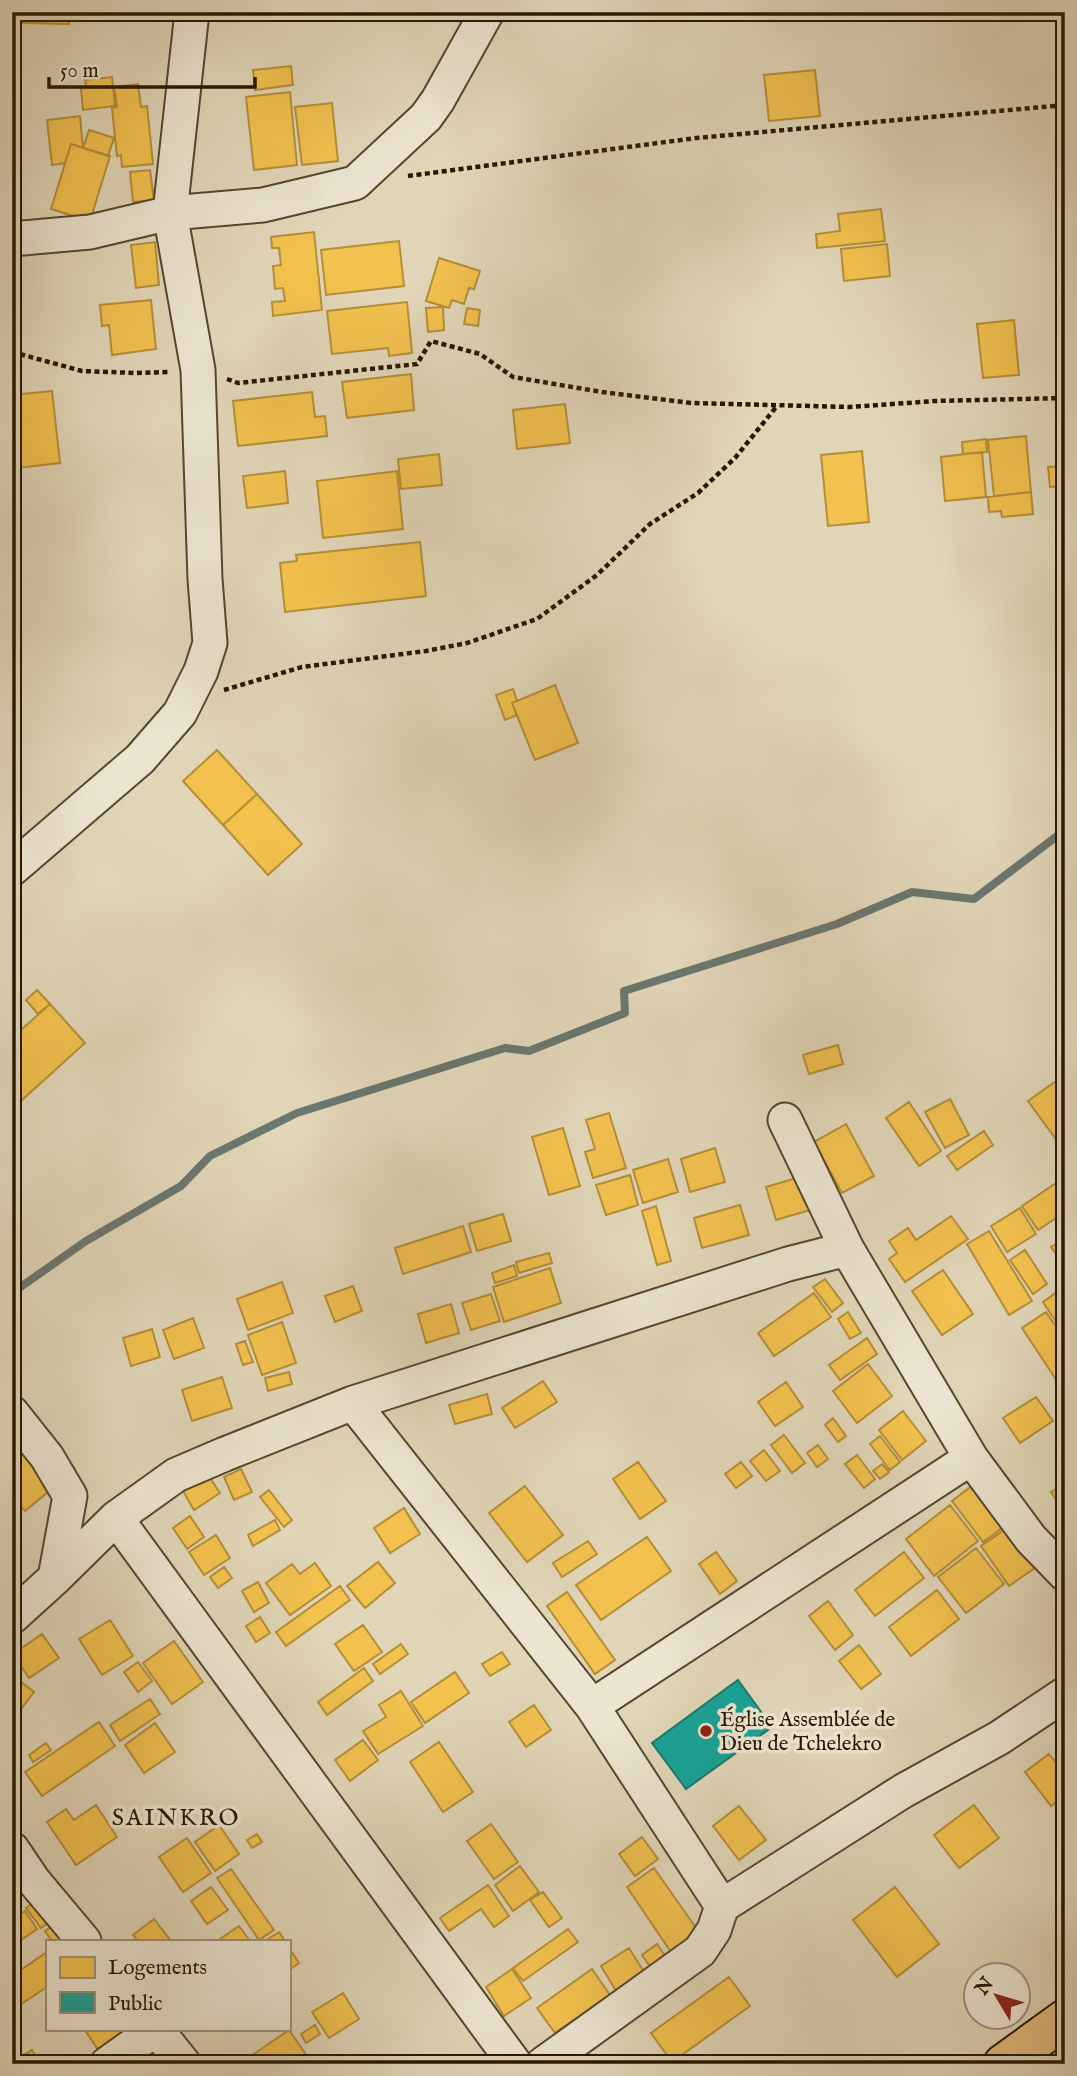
<svg xmlns="http://www.w3.org/2000/svg" width="1077" height="2076" font-family="'IM FELL English',serif">
	<style>
		.homes { fill: #f2c14e; stroke: #b58e37; stroke-width: 2 }
		.public { fill: #17a398; stroke: #1c796b; stroke-width: 2 }
		.lines { fill: none; stroke-linecap: round; stroke-linejoin: round }
		.stream { stroke: #6b776f; stroke-width: 8 }
		.street-casing { stroke: #56472e; stroke-width: 37 }
		.primary-casing { stroke: #281801; stroke-width: 42 }
		.path { stroke: #281801; stroke-width: 4.5; stroke-dasharray: 5 3.5; stroke-linecap: butt }
		.street { stroke: #ebe4d0; stroke-width: 33 }
		.primary { stroke: #e0ba7c; stroke-width: 38 }
		.poi-dot { fill: #8f2418; stroke: #ebe4d0; stroke-width: 2.5 }
		.labels { text-anchor: middle; stroke-width: 7; stroke-linejoin: round; paint-order: stroke }
		.poi-label { font-size: 21px; fill: #281801; stroke: #ebe4d0; text-anchor: start }
		.quarter-label { font-size: 24px; letter-spacing: 2px; fill: #281801; stroke: #ebe4d0 }
	</style>
	<rect width="100%" height="100%" fill="#e0d5b7"/>
	<filter id="stains"><feTurbulence type="fractalNoise" baseFrequency=".00286" numOctaves="4"/><feColorMatrix values="0 0 0 0 .2 0 0 0 0 .09 0 0 0 0 .02 0 0 0 .5 -.17"/></filter>
	<radialGradient id="worn" r=".72"><stop offset=".6" stop-color="#630" stop-opacity="0"/><stop offset="1" stop-color="#630" stop-opacity=".3"/></radialGradient>
	<path class="homes" d="M23 12H69V24L23 23Z
		M291 66 293 85 255 90 253 70Z
		M815 70 820 116 769 121 764 75Z
		M112 77 115 106 83 110 81 88 86 87 85 80Z
		M138 84 141 107 147 106 153 164 122 167 121 155 117 156 112 108 117 107 114 87Z
		M290 92 297 165 254 170 246 97Z
		M332 103 338 161 302 165 295 107Z
		M80 116 83 148 71 144 65 163 52 165 47 120Z
		M89 130 114 138 108 156 83 148Z
		M71 144 110 156 90 221 51 209Z
		M150 170 154 200 133 202 130 172Z
		M881 209 885 241 817 248 816 234 840 231 838 214Z
		M314 232 322 310 273 316 272 302 285 301 283 288 275 289 273 266 281 265 279 248H272L271 237Z
		M399 241 404 286 326 295 321 250Z
		M155 242 159 285 136 288 131 245Z
		M887 244 890 276 844 281 841 249Z
		M439 258 480 271 474 289 469 288 464 304 452 300 449 308 426 301Z
		M151 300 156 349 112 355 109 325 102 326 100 305Z
		M407 302 412 353 389 356 388 348 332 354 327 311Z
		M443 307 444 330 428 332 426 308Z
		M467 308 480 310 478 326 464 324Z
		M1014 320 1019 375 983 378 977 324Z
		M411 374 414 410 347 418 342 382Z
		M52 391 60 463 17 468 12 428V395Z
		M312 392 315 417 325 416 327 436 238 446 233 401Z
		M565 404 570 443 517 449 513 410Z
		M1026 436 1031 492 994 496 988 440Z
		M986 439 987 452 963 454 962 442Z
		M1065 440V486L1050 487 1048 467 1061 466 1059 441Z
		M862 451 869 522 828 526 821 455Z
		M982 452 986 497 945 501 941 457Z
		M439 454 442 485 401 489 398 459Z
		M285 471 288 503 247 508 243 476Z
		M397 471 403 529 323 538 317 481Z
		M1031 492 1033 514 1002 517 1001 511 989 512 988 497Z
		M420 542 426 596 285 612 280 563 297 561 296 555Z
		M555 685 578 743 535 760 512 703Z
		M513 689 517 701 512 703 517 715 505 720 496 695Z
		M217 750 257 794 223 825 183 781Z
		M257 794 302 844 268 875 223 825Z
		M37 990 50 1004 38 1014 26 1000Z
		M50 1004 85 1043 22 1100 12 1089V1038Z
		M838 1045 843 1064 809 1074 803 1055Z
		M1056 1081 1065 1092V1137L1058 1142 1028 1101Z
		M950 1099 969 1135 945 1148 925 1112Z
		M909 1102 941 1151 919 1166 886 1118Z
		M609 1113 626 1168 593 1178 585 1152 595 1149 586 1120Z
		M846 1124 874 1176 842 1193 814 1142Z
		M563 1128 580 1186 549 1195 532 1137Z
		M984 1131 993 1145 957 1170 947 1156Z
		M715 1148 725 1182 690 1192 681 1159Z
		M668 1159 678 1192 643 1203 633 1170Z
		M630 1175 638 1205 606 1215 596 1185Z
		M800 1177 810 1210 776 1220 766 1187Z
		M1065 1177V1212L1038 1230 1022 1206Z
		M740 1205 749 1235 702 1248 694 1218Z
		M656 1206 671 1261 657 1265 642 1211Z
		M1020 1208 1036 1234 1007 1252 991 1226Z
		M503 1214 511 1241 477 1251 469 1224Z
		M951 1216 968 1239 905 1282 889 1259 897 1253 889 1241 908 1228 916 1240Z
		M463 1226 471 1252 403 1274 395 1248Z
		M989 1231 1032 1301 1009 1315 967 1244Z
		M1065 1238V1267L1051 1247Z
		M1025 1250 1047 1284 1033 1294 1010 1260Z
		M549 1253 552 1263 519 1273 516 1262Z
		M514 1265 517 1276 495 1283 492 1273Z
		M550 1268 561 1303 504 1322 493 1287Z
		M943 1270 973 1314 942 1335 912 1291Z
		M825 1279 843 1303 832 1312 813 1287Z
		M282 1282 293 1313 248 1330 237 1299Z
		M353 1286 362 1311 335 1322 325 1296Z
		M1064 1287 1065 1321 1058 1325 1043 1302Z
		M814 1293 831 1317 774 1356 758 1333Z
		M491 1294 500 1321 471 1330 462 1303Z
		M451 1304 459 1333 426 1343 418 1314Z
		M848 1312 861 1333 850 1339 838 1319Z
		M1046 1312 1065 1340V1372L1055 1378 1022 1328Z
		M193 1318 204 1348 174 1359 163 1330Z
		M282 1322 296 1363 262 1375 248 1335Z
		M152 1329 160 1357 131 1366 123 1338Z
		M867 1338 877 1354 840 1380 829 1365Z
		M245 1341 253 1362 243 1365 236 1344Z
		M868 1364 892 1396 857 1423 833 1391Z
		M289 1372 292 1384 268 1391 265 1378Z
		M222 1377 232 1408 192 1421 182 1390Z
		M543 1381 557 1402 515 1428 502 1408Z
		M786 1382 803 1407 775 1426 758 1402Z
		M487 1394 492 1414 455 1424 449 1405Z
		M1036 1397 1053 1421 1020 1443 1003 1418Z
		M903 1411 926 1441 902 1460 879 1430Z
		M833 1418 846 1436 838 1442 825 1425Z
		M784 1435 805 1463 792 1473 771 1445Z
		M880 1436 900 1462 890 1470 870 1444Z
		M19 1445 54 1487 25 1511 12 1496V1450Z
		M818 1445 828 1459 817 1467 807 1453Z
		M764 1450 780 1471 766 1481 750 1461Z
		M857 1455 875 1479 864 1488 845 1464Z
		M638 1462 666 1501 640 1519 613 1479Z
		M741 1462 752 1476 736 1488 725 1474Z
		M882 1464 889 1472 880 1479 873 1471Z
		M241 1469 252 1492 234 1500 224 1477Z
		M208 1475 220 1493 194 1510 183 1491Z
		M1065 1483V1512L1051 1492Z
		M973 1485 1005 1526 983 1542 952 1501Z
		M525 1486 563 1535 527 1562 489 1513Z
		M269 1490 292 1520 284 1527 260 1497Z
		M950 1505 978 1541 934 1576 906 1539Z
		M404 1508 420 1534 390 1553 374 1528Z
		M190 1516 204 1537 187 1549 173 1528Z
		M275 1520 280 1530 253 1546 248 1535Z
		M1007 1528 1035 1568 1009 1586 981 1546Z
		M216 1535 230 1558 204 1575 189 1552Z
		M647 1537 671 1571 601 1620 576 1585Z
		M588 1541 597 1554 562 1577 553 1563Z
		M976 1548 1004 1584 966 1613 938 1577Z
		M716 1552 737 1581 720 1594 699 1564Z
		M904 1552 924 1578 875 1616 855 1590Z
		M378 1562 395 1583 365 1608 347 1586Z
		M315 1563 331 1586 290 1615 266 1583 292 1564 300 1574Z
		M224 1567 232 1578 218 1588 210 1577Z
		M258 1582 269 1603 254 1612 242 1591Z
		M340 1586 350 1600 286 1646 276 1632Z
		M937 1590 959 1619 911 1656 889 1627Z
		M567 1592 615 1660 595 1674 547 1606Z
		M828 1601 853 1635 835 1650 809 1616Z
		M260 1617 270 1633 256 1642 246 1626Z
		M110 1620 133 1656 102 1675 79 1639Z
		M363 1625 382 1652 354 1671 335 1644Z
		M42 1634 59 1658 29 1678 13 1654Z
		M174 1641 203 1682 172 1704 143 1663Z
		M401 1644 408 1654 380 1674 373 1664Z
		M859 1645 881 1674 861 1689 839 1661Z
		M502 1652 510 1664 490 1676 482 1664Z
		M138 1662 152 1681 138 1692 124 1672Z
		M364 1668 373 1681 327 1715 318 1702Z
		M455 1672 469 1693 425 1723 411 1702Z
		M12 1675 34 1692 12 1721Z
		M401 1691 423 1726 378 1754 363 1731 386 1717 379 1705Z
		M150 1699 160 1714 120 1741 110 1725Z
		M534 1705 551 1730 526 1747 509 1722Z
		M99 1722 115 1746 42 1796 25 1772Z
		M155 1723 175 1752 144 1773 125 1745Z
		M363 1740 378 1760 350 1781 335 1760Z
		M439 1742 473 1792 443 1812 410 1762Z
		M46 1743 51 1750 33 1762 29 1755Z
		M1049 1754 1065 1774V1787L1059 1791 1063 1797 1051 1806 1025 1772Z
		M96 1805 117 1837 76 1865 47 1822 66 1809 74 1820Z
		M974 1805 999 1838 959 1868 934 1835Z
		M739 1806 766 1840 739 1860 713 1826Z
		M491 1824 518 1862 494 1879 467 1841Z
		M219 1825 239 1854 215 1871 195 1842Z
		M257 1834 262 1842 252 1848 247 1840Z
		M642 1837 658 1859 635 1876 619 1854Z
		M187 1838 211 1873 183 1892 159 1857Z
		M520 1866 539 1892 513 1911 495 1885Z
		M654 1868 701 1935 673 1955 627 1887Z
		M231 1869 274 1930 259 1940 217 1878Z
		M488 1885 509 1916 494 1927 481 1909 449 1931 440 1918Z
		M211 1887 228 1910 207 1924 191 1901Z
		M895 1887 939 1944 897 1977 853 1920Z
		M543 1892 562 1918 549 1927 530 1900Z
		M40 1898 54 1918 41 1928 26 1908Z
		M25 1911 37 1929 12 1946V1920Z
		M154 1919 171 1941H138L133 1935Z
		M58 1922 66 1941H52L45 1931Z
		M239 1926 250 1941H217Z
		M568 1929 578 1942 523 1981 513 1968Z
		M279 1932 285 1941H265Z
		M657 1944 666 1957 651 1968 642 1955Z
		M289 1948 299 1963 289 1970Z
		M629 1948 646 1975 618 1994 601 1966Z
		M47 1952V1987L18 2006 12 1997V1976Z
		M512 1969 531 1998 504 2016 486 1987Z
		M592 1969 610 1995 555 2033 537 2008Z
		M729 1977 750 2006 672 2062 651 2033Z
		M343 1993 359 2019 329 2038 312 2012Z
		M315 2025 320 2034 306 2043 301 2034Z
		M84 2029H127L129 2031 99 2051Z
		M289 2030 307 2056 295 2064H251L248 2058Z
		M32 2050 41 2064H12V2063Z"/>
	<path class="public" d="M738 1680 772 1727 686 1789 652 1743Z"/>
	<g class="lines">
		<path class="stream" d="M12 1293 86 1241 181 1186 210 1156 297 1113 505 1048 529 1051 625 1013 624 991 837 924 912 892 974 899 1065 830"/>
		<defs>
			<path id="street" d="M12 239 90 232 170 213 263 205 355 183 426 117 438 100 487 12
				M12 869 140 759 180 713 201 671 210 643 205 579 198 370 170 213 192 12
				M785 1120 847 1249 971 1458 1031 1539 1065 1574
				M353 1403 592 1706 722 1906
				M12 1413 47 1457 70 1496 55 1578
				M116 1518 515 2064
				M12 1617 55 1578 116 1518 176 1475 225 1454 353 1403 788 1264 847 1249
				M592 1706 971 1458
				M12 1849 33 1880 84 1941
				M156 2029 184 2064
				M107 2064 156 2029
				M543 2064 700 1951 714 1930 722 1906 903 1791 999 1738 1065 1694"/>
			<path id="primary" d="M1003 2064 1065 2019"/>
		</defs>
		<use href="#street" class="street-casing"/>
		<use href="#primary" class="primary-casing"/>
		<path class="path" d="M408 176 696 138 1065 105
			M12 352 82 371 136 373 168 372
			M227 379 238 383 417 364 431 341 480 354 513 377 602 392 691 403 850 407 935 401 1065 398
			M224 690 302 667 426 651 467 643 537 619 597 575 650 524 698 493 735 458 777 406"/>
		<use href="#street" class="street"/>
		<use href="#primary" class="primary"/>
	</g>
	<circle class="poi-dot" cx="706" cy="1731" r="7"/>
	<g class="labels">
		<g class="poi-label">
			<text x="720" y="1726">Église Assemblée de<tspan x="720" dy="24">Dieu de Tchelekro</tspan></text>
		</g>
		<g class="quarter-label">
			<text x="176" y="1825">SAINKRO</text>
		</g>
	</g>
	<rect width="1077" height="2076" fill="none" stroke="#e0d5b7" stroke-width="42"/>
	<rect x="14" y="14" width="1049" height="2048" fill="none" stroke="#281801" stroke-width="3.5"/>
	<rect x="21" y="21" width="1035" height="2034" fill="none" stroke="#281801" stroke-width="2"/>
	<rect x="46" y="1940" width="245" height="91" fill="#ebe4d0" stroke="#9d927d" stroke-width="2"/>
	<rect x="60" y="1957" width="35" height="21" fill="#f2c14e" stroke="#9d927d" stroke-width="2"/>
	<text x="108" y="1974" font-size="21" fill="#281801">Logements</text>
	<rect x="60" y="1992" width="35" height="21" fill="#17a398" stroke="#9d927d" stroke-width="2"/>
	<text x="108" y="2010" font-size="21" fill="#281801">Public</text>
	<g transform="translate(997 1996) rotate(308)"><circle r="33" fill="#ebe4d0" stroke="#9d927d" stroke-width="2"/>
	<path d="M0-5L12 26L0 18L-12 26Z" fill="#8f2418"/>
	<text y="-10" font-size="19" font-weight="bold" text-anchor="middle" fill="#281801">N</text>
	</g>
	<path d="M49 77v10h206v-10" fill="none" stroke="#281801" stroke-width="3.5"/>
	<text x="60" y="77" font-size="21" fill="#281801" stroke="#ebe4d0" stroke-width="5" paint-order="stroke">50 m</text>
	<rect width="100%" height="100%" filter="url(#stains)"/>
	<rect width="100%" height="100%" fill="url(#worn)"/>
</svg>
